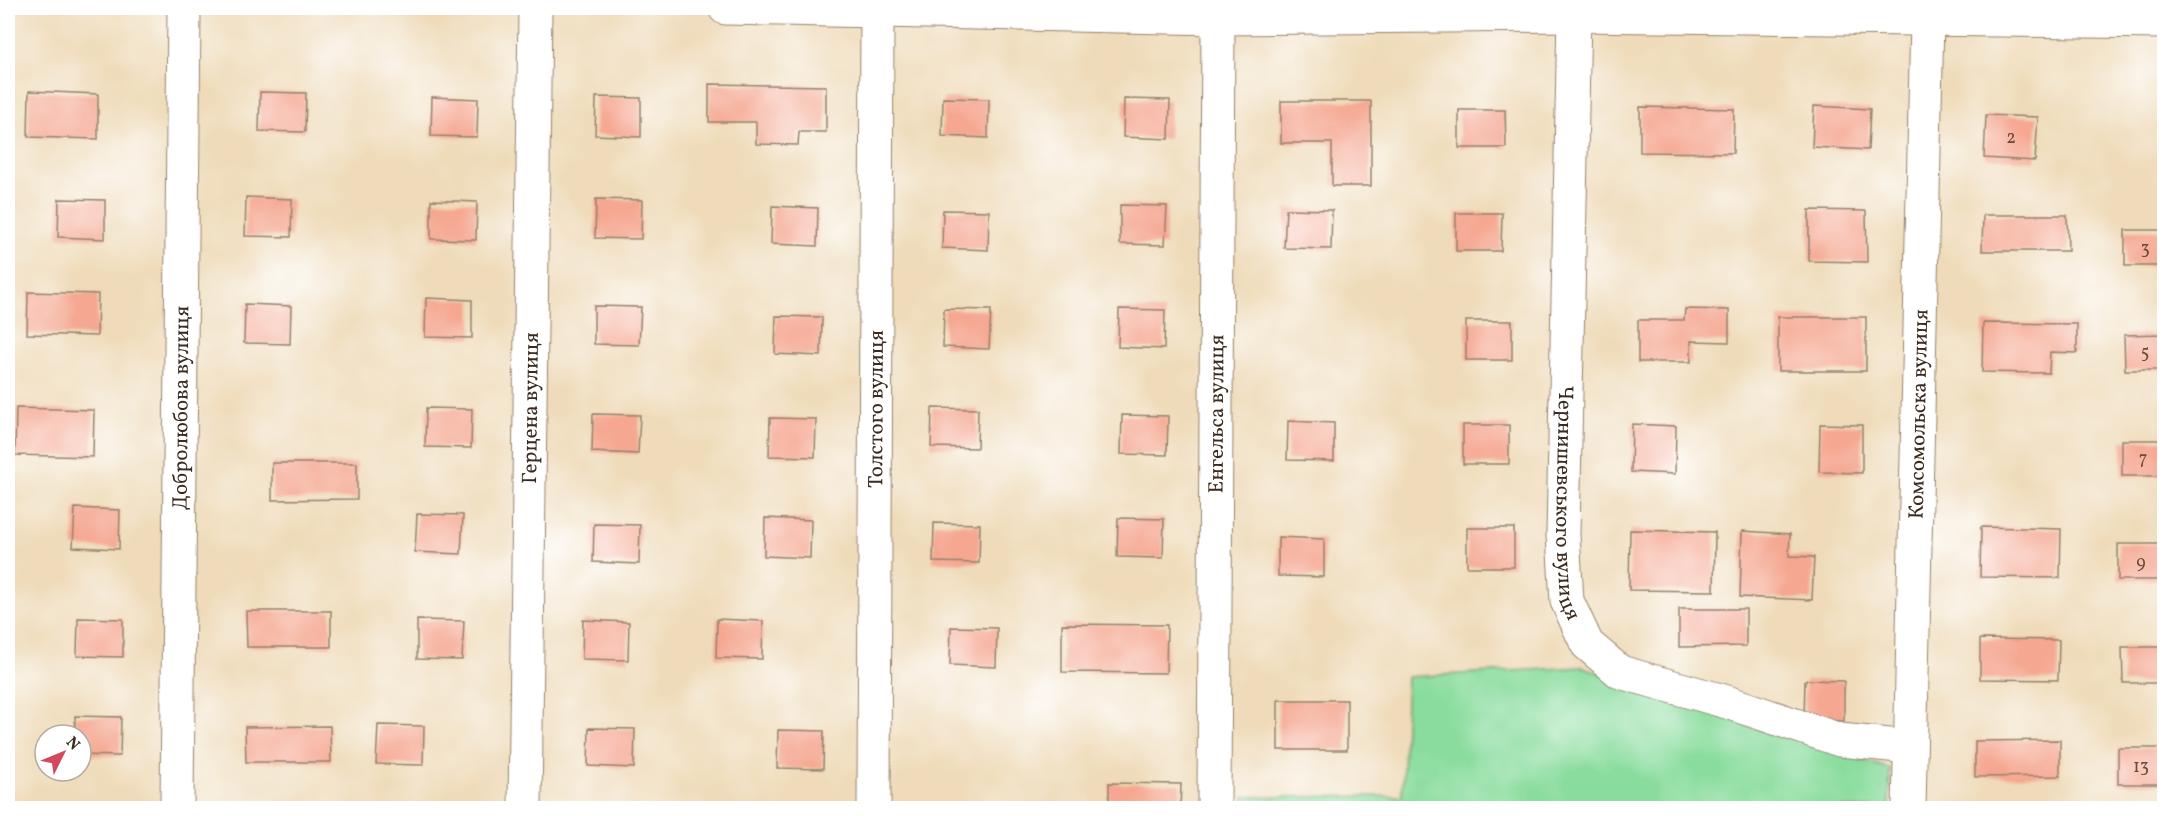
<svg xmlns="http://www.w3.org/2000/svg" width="2172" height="816" font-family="Vollkorn,serif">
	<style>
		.green { fill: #89dc9d; stroke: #62835e; stroke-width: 1.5 }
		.building { fill: #f5a791 }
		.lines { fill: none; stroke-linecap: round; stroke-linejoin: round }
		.minor-casing { stroke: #95826c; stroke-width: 35 }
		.minor { stroke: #fff; stroke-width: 33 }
		.labels { text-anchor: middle; stroke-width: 4.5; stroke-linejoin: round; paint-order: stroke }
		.number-label { font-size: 18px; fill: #6a493b }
		.street-label { font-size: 21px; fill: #3b2a1e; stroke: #fff }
	</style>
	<rect width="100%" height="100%" fill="#fff"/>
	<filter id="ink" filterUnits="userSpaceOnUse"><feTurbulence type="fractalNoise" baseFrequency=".0167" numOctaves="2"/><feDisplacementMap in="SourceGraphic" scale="12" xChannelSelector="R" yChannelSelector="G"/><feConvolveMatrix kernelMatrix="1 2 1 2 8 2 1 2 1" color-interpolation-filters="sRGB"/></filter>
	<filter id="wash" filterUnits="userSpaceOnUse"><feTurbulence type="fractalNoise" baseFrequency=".008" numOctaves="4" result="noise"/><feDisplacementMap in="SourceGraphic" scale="24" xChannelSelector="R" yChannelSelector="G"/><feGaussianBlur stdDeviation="1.35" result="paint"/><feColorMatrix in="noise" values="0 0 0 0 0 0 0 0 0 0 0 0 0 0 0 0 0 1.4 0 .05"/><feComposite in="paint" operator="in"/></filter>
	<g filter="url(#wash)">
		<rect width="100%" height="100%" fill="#efdbba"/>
		<path class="green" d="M1583 667 1890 769 1889 808H1243L1244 797 1402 796 1407 677Z"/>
		<g id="blocks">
			<path class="building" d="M709 84 826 86V132H799L798 145 756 144V122H709Z
				M29 91 98 94V139L28 137Z
				M260 92 306 93 305 132 259 131Z
				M432 97 478 99 477 137 431 136Z
				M596 97 641 98V137L595 135Z
				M943 98 989 99 988 138 942 136Z
				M1124 99 1170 100 1169 139 1123 137Z
				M1281 101H1371V186H1332V143H1281Z
				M1814 106 1870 109 1868 150 1812 147Z
				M1640 107 1734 109 1733 153 1640 152Z
				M1459 110H1505L1506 148H1459Z
				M2162 113H2164V156H2160Z
				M1986 115 2038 117 2035 161 1984 158Z
				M246 197 292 199 291 237 245 236Z
				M59 199 105 200V239L58 237Z
				M596 199 642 200 641 239 595 238Z
				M431 200 477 202 476 240 431 239Z
				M1120 205 1167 206 1165 245 1120 244Z
				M772 206 818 208 817 246 771 244Z
				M1286 209 1332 210 1331 249 1284 248Z
				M943 210 989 211 988 250 942 248Z
				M1809 210 1866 211 1867 262 1809 261Z
				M1456 213H1502L1501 251H1456Z
				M1983 215H2067L2068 251H1982Z
				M2125 230H2164V266H2125Z
				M28 292 98 294 97 336 27 334Z
				M426 298 472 300V338L425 337Z
				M245 304 291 306 290 344 244 343Z
				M594 306 641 307 639 345 594 344Z
				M944 309 991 310 989 349 943 347Z
				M1119 309 1165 310 1164 349 1118 347Z
				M1685 309 1729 310V342L1691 341V362H1638V320H1684Z
				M776 316 822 317 821 356 775 354Z
				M1778 317H1866V371H1778Z
				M1466 321H1512V360H1466Z
				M1983 323 2077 324V353L2050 352 2049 373 1982 372Z
				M2164 334V370H2125L2124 335Z
				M16 408 94 410 93 457 15 455Z
				M426 408 472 409 471 448 425 447Z
				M932 408 978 409 977 448 931 447Z
				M593 414 640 415 638 454 592 452Z
				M1122 415 1168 416 1167 455 1121 454Z
				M770 418 816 419 815 457 769 456Z
				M1288 421 1334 423V461L1287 460Z
				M1632 424 1676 426 1675 474 1631 472Z
				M1820 424 1862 425V473L1819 472Z
				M1463 425H1509V464H1463Z
				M2122 440H2164V476H2122Z
				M272 463H357V499L272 500Z
				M75 508 120 510 119 549 73 547Z
				M417 514 463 515 461 554 415 552Z
				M765 518 811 520 810 558 764 556Z
				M1118 518 1164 519 1163 558 1117 557Z
				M934 523 980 524 979 563 933 562Z
				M594 524 640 525 639 564 593 562Z
				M1981 527 2061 529 2060 578 1980 577Z
				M1467 528H1514V567H1467Z
				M1630 530 1715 532 1714 591 1629 590Z
				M1742 531 1790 534 1789 556 1814 557 1812 600 1740 597Z
				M1278 537 1324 539V577L1278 576Z
				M2118 544H2164V580H2118Z
				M1679 609H1746V646L1679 647Z
				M246 611H331V647H247Z
				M78 618 123 619V657L77 656Z
				M717 619 763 621 762 659 716 658Z
				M417 620 464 621 462 660 417 659Z
				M583 620 629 622 628 660 582 659Z
				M1062 624 1167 625 1166 673 1062 672Z
				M951 627 997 628 996 667 950 665Z
				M1980 639 2059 640 2058 680 1980 679Z
				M2122 647H2164V683H2123Z
				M1805 680 1844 681V721L1804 720Z
				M1278 700H1347V750H1278Z
				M75 716 121 717 120 756 81 755V735H75Z
				M378 725 424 726 423 765 376 764Z
				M330 726 331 762H246L245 727Z
				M589 728 635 729 634 768 588 766Z
				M778 730 824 731 823 769 777 768Z
				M2060 740V776L1975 777V741Z
				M2118 748H2164V784H2118Z
				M1109 783 1181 784 1180 808H1109Z"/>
		</g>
	</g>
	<g filter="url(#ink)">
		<use href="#blocks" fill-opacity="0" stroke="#95826c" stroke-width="1.5"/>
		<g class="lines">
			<defs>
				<g id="minor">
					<path d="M725 8 1218 18 1574 15 2164 22"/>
					<path id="s1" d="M1574 15 1563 535 1567 601 1587 644 1620 672 1727 702 1840 740 1909 747"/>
					<path id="s2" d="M177 808 184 8"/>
					<path id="s3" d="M525 808 535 8"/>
					<path id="s4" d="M874 808 877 11"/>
					<path id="s5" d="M1214 808 1218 18"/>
					<path id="s6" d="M1909 808 1927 19"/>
				</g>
			</defs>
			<use href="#minor" class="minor-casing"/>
			<use href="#minor" class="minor"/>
		</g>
	</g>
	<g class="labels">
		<g class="number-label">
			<text x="2011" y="143">2</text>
			<text x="2145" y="254">3</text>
			<text x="2145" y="358">5</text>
			<text x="2143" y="464">7</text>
			<text x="2141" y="568">9</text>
			<text x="2141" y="772">13</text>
		</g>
		<g class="street-label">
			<text dy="7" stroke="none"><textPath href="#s2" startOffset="400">Добролюбова вулиця</textPath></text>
			<text dy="7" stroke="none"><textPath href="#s3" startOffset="400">Герцена вулиця</textPath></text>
			<text dy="7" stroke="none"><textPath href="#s4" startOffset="399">Толстого вулиця</textPath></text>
			<text dy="7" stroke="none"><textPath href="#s5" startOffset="394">Енгельса вулиця</textPath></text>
			<text dy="7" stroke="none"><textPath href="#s6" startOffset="394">Комсомольска вулиця</textPath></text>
			<text dy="7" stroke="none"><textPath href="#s1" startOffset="488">Чернишевського вулиця</textPath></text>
		</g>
	</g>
	<rect width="2172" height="816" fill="none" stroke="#fff" stroke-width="30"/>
	<g transform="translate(63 753) rotate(47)"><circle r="28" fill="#ffffff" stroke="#b1aaa5" stroke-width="1.5"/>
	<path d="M0-4.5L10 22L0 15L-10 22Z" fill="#d1495b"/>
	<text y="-9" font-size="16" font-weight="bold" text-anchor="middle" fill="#3b2a1e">N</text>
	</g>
</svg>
